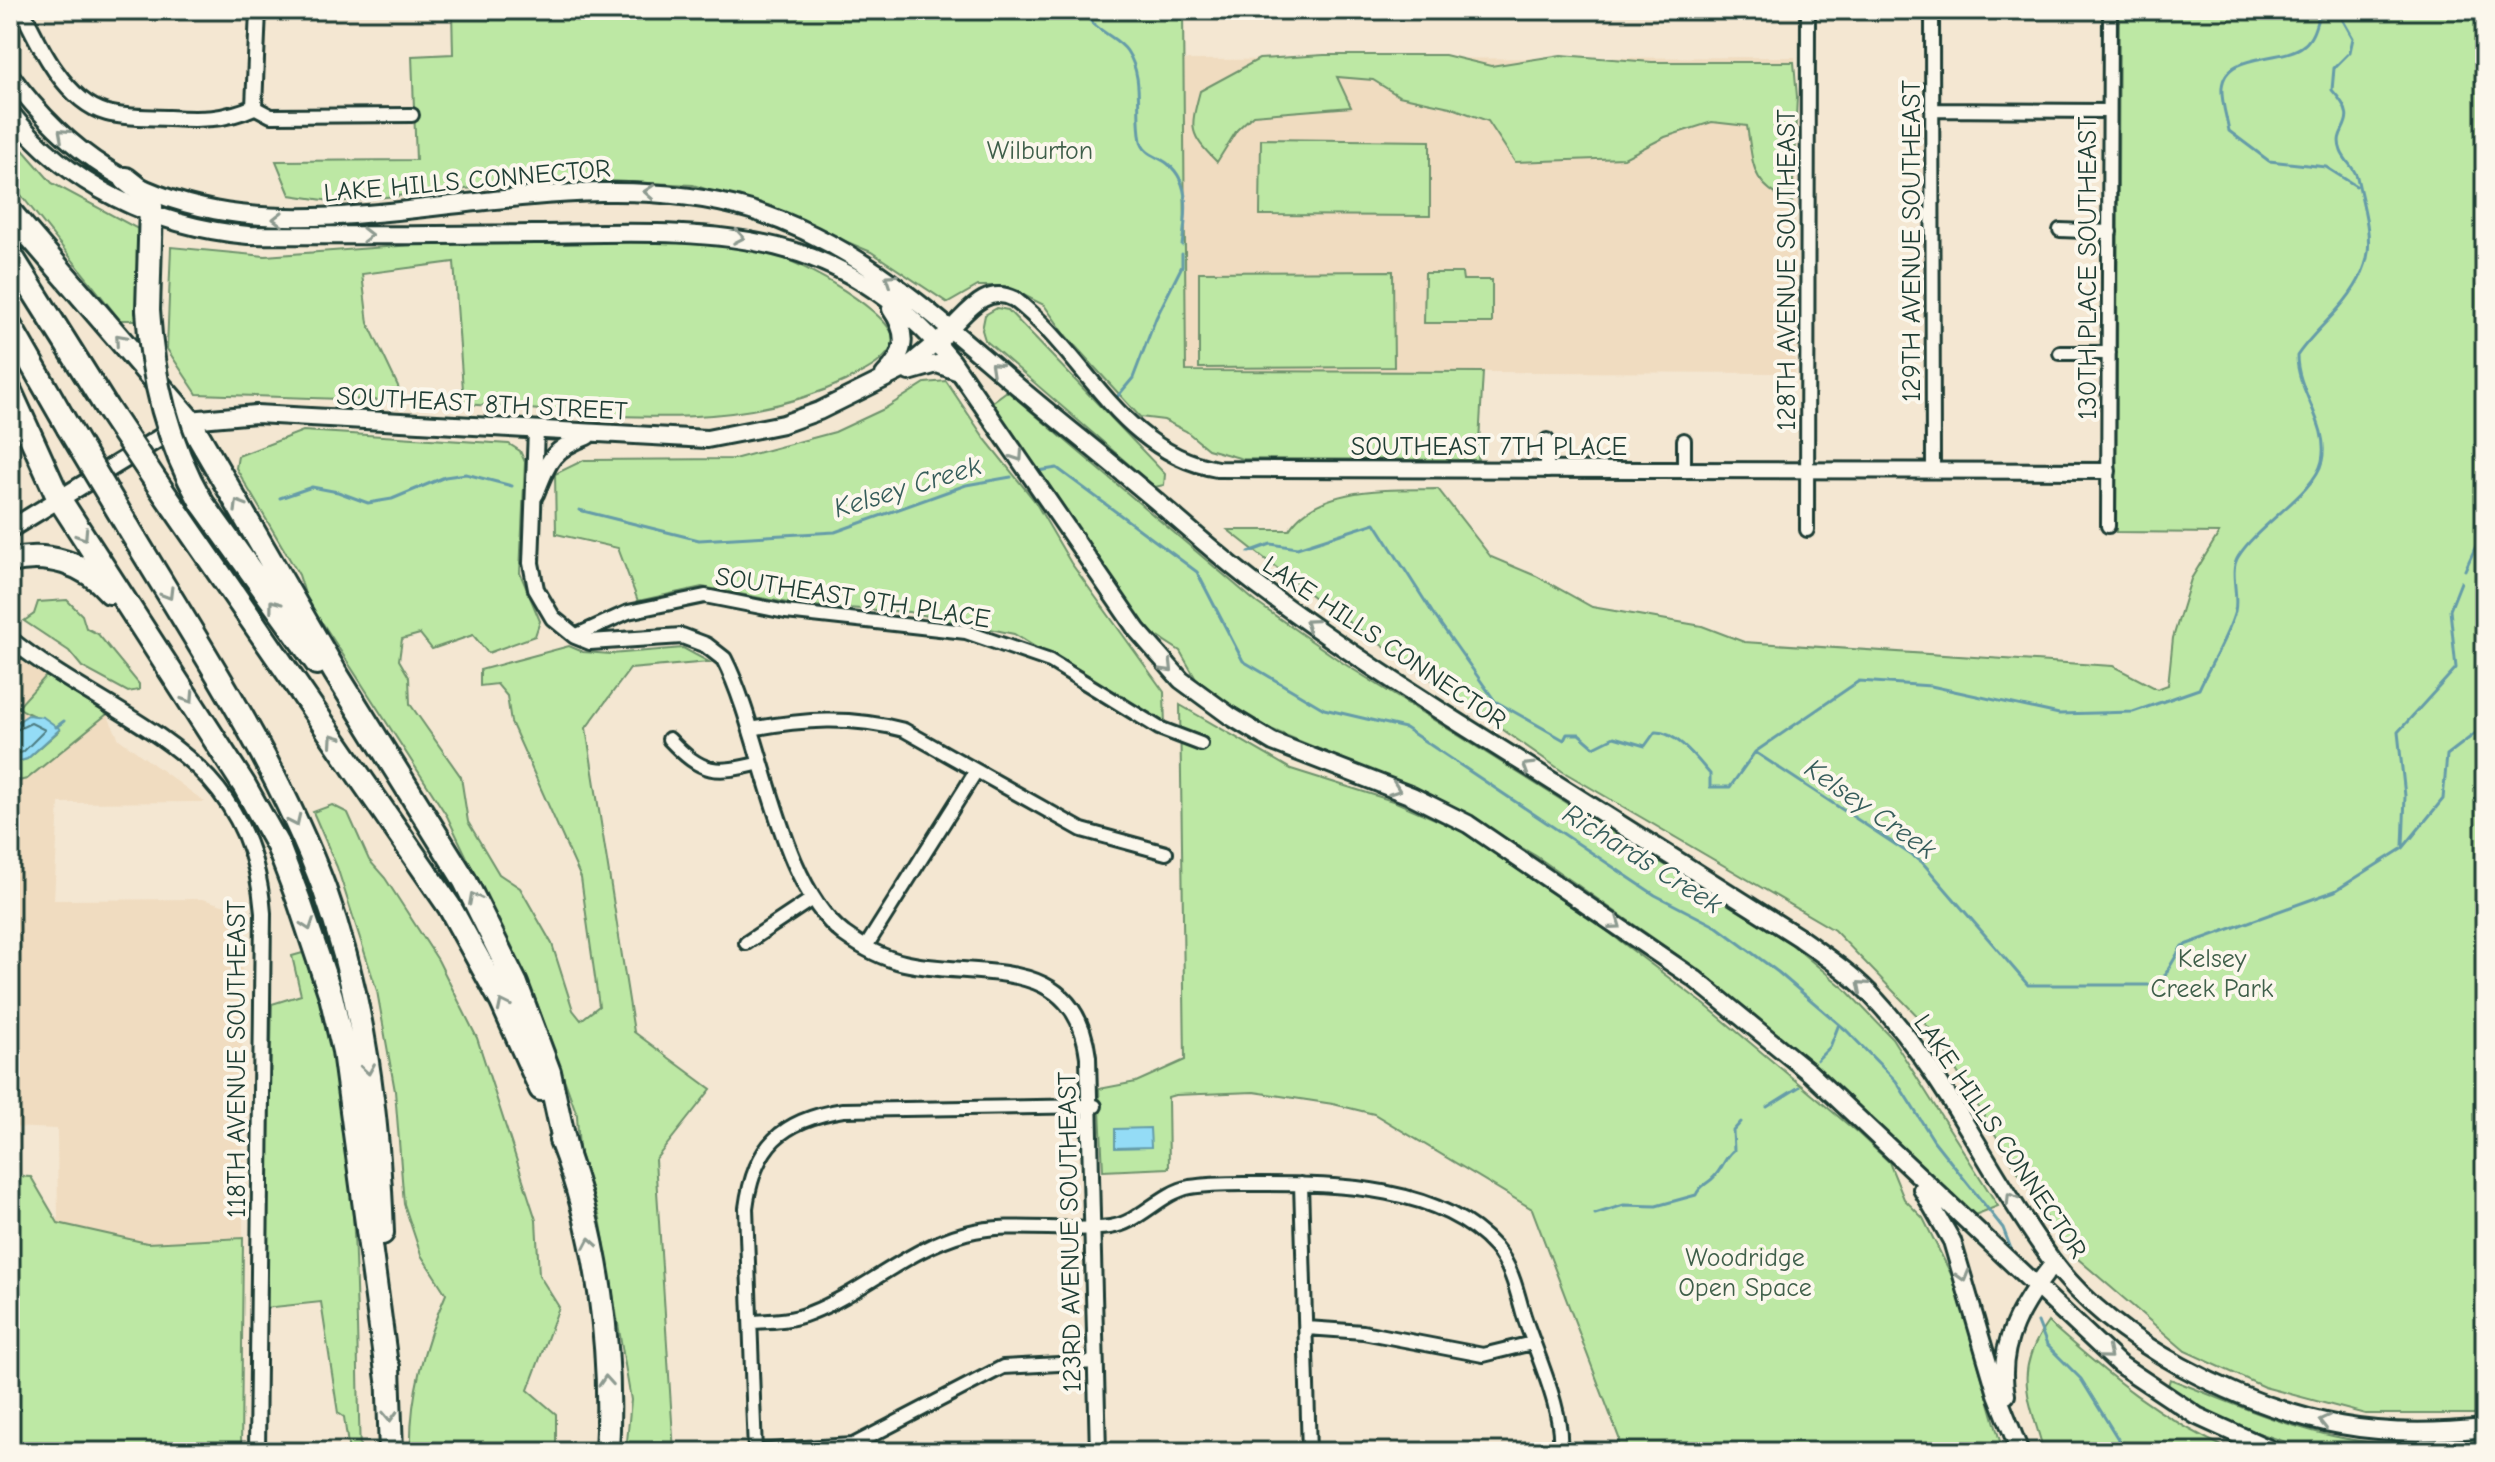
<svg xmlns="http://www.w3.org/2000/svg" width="2495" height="1462" font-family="'Comic Neue',sans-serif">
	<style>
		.built { fill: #f0dcc0 }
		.green { fill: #bde8a4; stroke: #6e926c; stroke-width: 2 }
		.water { fill: #94dcf6; stroke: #659ca8; stroke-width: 2 }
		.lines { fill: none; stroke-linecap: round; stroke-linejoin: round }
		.shore { stroke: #4e7d82; stroke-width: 2 }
		.stream { stroke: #659ca8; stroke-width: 3 }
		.minor-casing { stroke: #1f3d34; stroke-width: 18 }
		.tertiary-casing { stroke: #1f3d34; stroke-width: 20 }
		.secondary-casing { stroke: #1f3d34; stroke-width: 22 }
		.motorway-casing { stroke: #1f3d34; stroke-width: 28 }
		.minor { stroke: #fbf7ec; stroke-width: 12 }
		.tertiary { stroke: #fbf7ec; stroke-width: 14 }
		.secondary { stroke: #fbf7ec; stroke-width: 16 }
		.motorway { stroke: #fbf7ec; stroke-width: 22 }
		.motorway-bridge-casing { stroke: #1f3d34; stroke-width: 28; stroke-linecap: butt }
		.motorway-bridge { stroke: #fbf7ec; stroke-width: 22 }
		.oneway { stroke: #8d9a90 }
		.labels { text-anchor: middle; stroke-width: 8; stroke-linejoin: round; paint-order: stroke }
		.park-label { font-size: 26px; fill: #3f5f4a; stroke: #fbf7ec }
		.street-label { font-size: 26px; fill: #1f3d34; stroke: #fbf7ec }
		.water-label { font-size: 28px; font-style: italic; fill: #365d5b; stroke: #fbf7ec }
	</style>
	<rect width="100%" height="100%" fill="#f4e7d2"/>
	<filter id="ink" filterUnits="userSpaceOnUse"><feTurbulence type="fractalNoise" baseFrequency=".0125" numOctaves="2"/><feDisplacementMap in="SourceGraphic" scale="16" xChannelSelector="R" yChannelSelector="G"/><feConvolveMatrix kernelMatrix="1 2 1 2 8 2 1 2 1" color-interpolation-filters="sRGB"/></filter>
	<g filter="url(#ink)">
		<path class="built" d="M1795 57V373L1186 371 1184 60Z
			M10 653 46 676 18 706 28 715 10 727Z
			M107 714 119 739 205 802 59 803 54 900 203 899 242 911 243 1238 147 1243 58 1223 57 1129 10 1127V783L27 779Z"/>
		<path class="green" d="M452 10H1183L1186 371 1483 372 1478 460 1243 459 1208 449 1186 431 1164 420 1140 417 1067 337 1044 305 1005 286H978L948 303 871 252 769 209 693 185 563 179 337 202 290 195 276 161 416 160 412 56 453 54Z
			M2119 10H2485V1414H2365L2264 1387 2185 1351 2063 1246 1933 1032 1834 930 1562 771 1320 602 1228 530H1289C1317 485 1390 490 1438 489L1491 557 1536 576 1592 607 1702 626 1744 642 2113 666 2157 689 2168 685 2173 638 2191 579 2219 533 2116 532Z
			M1324 55H1445L1491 66 1561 55 1652 62H1794L1797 97 1792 203C1750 184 1754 167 1747 126L1712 122 1665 137 1624 158 1515 162 1488 121 1450 107 1399 96 1373 80 1337 77 1351 107 1253 115 1237 130 1217 162C1188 133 1190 129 1200 91L1259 59Z
			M10 135 52 183 140 230 137 320H120L10 181Z
			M1261 139 1430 141V216L1260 215Z
			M691 240C720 243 749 247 777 256 806 265 887 310 895 340 887 362 865 371 845 381 726 438 591 412 464 404L454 262 362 274 368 323 398 386 400 401 197 394 167 349 171 247 265 256 453 242Z
			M1393 271 1394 367 1199 368V272Z
			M1425 273H1462L1463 280H1492V323H1424Z
			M997 308 1008 310 1165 474 1164 485 1155 487 985 340 982 330 985 315Z
			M946 381 985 439 1034 500 1071 563 1164 692 1165 727 1014 634 909 612 798 605 702 587 638 601 618 548 556 534 555 474 584 460 734 459 835 432 884 409 925 383Z
			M1007 391 1257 603 1343 663 1791 944 1845 989 1892 1038 1998 1206 1972 1216 1801 1054 1693 966 1536 856 1436 798 1259 724 1197 681 1180 651 1149 631 992 402Z
			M303 431 509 444 520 451 525 462 520 573 540 621 535 636 488 653 473 635 432 649 420 634 402 639 399 660 409 677 410 704 461 777 468 822 499 874 520 888 552 944 573 1010 581 1020 599 1006 581 878 511 722 507 696 497 684 480 686V670L569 646 583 652 611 654 683 648 709 662 630 669 586 728 634 1032 711 1089 655 1160 674 1452H626L631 1400 600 1218 579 1151 577 1115 537 1003 447 816 323 624 311 613 299 575 236 468 238 456Z
			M67 600 82 615 86 628 98 634 139 684V690L128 692 82 667 69 651 24 621 34 614 38 602Z
			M46 676 107 714 27 779 10 783V764L27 759 60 730C46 718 31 717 18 707Z
			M1180 705 1291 769 1396 802 1460 830 1595 922 1705 1005 1858 1133 1889 1162 1904 1199 1923 1218 1955 1282 2003 1452H1618L1619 1438 1532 1209 1374 1114 1333 1104 1254 1092 1175 1095 1168 1097 1169 1168 1103 1171 1099 1089 1136 1082 1185 1060Z
			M332 805 348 813 369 860 385 878 438 960 477 1038 536 1220 539 1275 559 1307 528 1390 556 1414V1452H411C409 1396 424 1344 446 1294L421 1255 404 1204 395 1091 377 991 337 867 313 812Z
			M306 952C320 999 332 1045 340 1094 359 1207 356 1336 360 1452H349L344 1417 338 1413 321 1302 265 1308 272 1004 301 995 292 956Z
			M10 1176 31 1177 58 1223 147 1243 243 1238 241 1452H10Z
			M2048 1322C2109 1376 2159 1419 2235 1452H2044C2029 1397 2012 1373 2048 1322Z
			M2170 1379C2235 1404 2304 1436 2375 1443 2411 1446 2448 1442 2485 1439V1452H2315L2250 1430 2207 1411 2168 1386Z"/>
		<path class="water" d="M28 715 43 717 60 729 27 759 10 764V727Z
			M1150 1128 1151 1147 1115 1148V1129Z"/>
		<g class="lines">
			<path class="shore" d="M10 733 31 723 45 730 23 752 10 756"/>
			<path class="stream" d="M1082 10C1094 31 1118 37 1127 51 1145 78 1135 111 1141 141 1144 155 1158 156 1168 164 1192 183 1186 219 1182 245
				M2336 13 2318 18C2315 28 2312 39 2304 45 2283 63 2224 51 2222 88 2221 102 2227 118 2229 131L2269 161 2326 167 2356 186
				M1117 397 1133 378 1156 318 1182 266V254
				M1038 471 1057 468 1197 572 1243 661 1324 709 1405 728 1655 895 1717 927 1778 972 1847 1031 1896 1081 1934 1141 2003 1228 2013 1254
				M280 498 312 487 338 492 368 503 392 499 445 477 466 474 512 486
				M579 510 699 540 835 532 966 485 1011 477
				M1249 552 1271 544 1297 548 1375 523 1432 612 1495 701 1564 740 1567 734H1579L1594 747 1614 737 1645 746 1655 732C1676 731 1697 759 1710 774V787H1730L1755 752 1922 862 2028 985H2159L2182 946 2335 891 2403 848 2443 799 2447 755 2485 726
				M2465 570 2485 526
				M56 727 64 721
				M1755 752 1859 681 1931 686 2059 714 2133 712 2199 689C2210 665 2228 637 2235 611 2239 595 2229 571 2238 557 2257 525 2315 493 2322 461 2330 425 2297 392 2297 356 2308 339 2324 325 2338 309 2381 260 2370 236 2357 177 2354 167 2344 160 2341 151 2331 125 2365 126 2332 90L2334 68 2350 52 2353 38 2337 10
				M2403 846 2405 796 2398 732 2456 668 2450 610 2461 582
				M1817 1060 1830 1047 1839 1024
				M1767 1107 1799 1087
				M1595 1214 1624 1205 1656 1206 1696 1195C1701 1184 1707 1185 1714 1177 1723 1168 1724 1158 1734 1150L1733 1131 1741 1122
				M2038 1322 2047 1345 2081 1379 2126 1452"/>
			<defs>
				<path id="minor" d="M1932 10 1933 471
					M254 107 271 116 412 115
					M1932 110 2109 111
					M2060 230 2110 232
					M2060 353H2109
					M1684 440V471
					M1547 471V440
					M2108 526 2110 10
					M1807 530 1808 10
					M575 636 628 612 705 596 786 612 966 632 1050 661 1159 728 1201 744
					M751 729C804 719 851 716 904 730L1082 830 1166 853
					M669 739C703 775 715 774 761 763
					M746 943 812 899
					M865 948 975 773
					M1301 1184 1309 1452
					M751 1322C771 1321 791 1321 810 1313 864 1292 909 1248 966 1233 1013 1221 1063 1233 1110 1227 1140 1223 1160 1193 1190 1187 1214 1183 1239 1184 1263 1184 1337 1184 1441 1186 1495 1247 1511 1265 1517 1291 1523 1313 1534 1349 1567 1417 1559 1452
					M1307 1328 1363 1332 1483 1355 1532 1343
					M755 1451 853 1445 1003 1367 1096 1362
					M755 1452 746 1208C754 1146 781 1120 843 1110L1095 1106"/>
				<path id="tertiary" d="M22 10C39 46 66 102 107 113 126 118 149 117 169 118 201 120 225 120 254 107L258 10
					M952 327C969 310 987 285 1014 299 1086 354 1120 452 1217 469L2108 471
					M536 430 531 563 536 589 553 618 575 636 590 642 682 636 706 645 724 659C763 735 778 884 844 934 862 947 882 958 904 963 976 980 1075 950 1088 1057L1098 1452
					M10 639C120 727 250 746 263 913L257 1452"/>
				<path id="secondary" d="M10 75C206 345 491 133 751 210 855 242 929 311 1010 380 1057 420 1107 459 1154 499 1189 529 1222 559 1258 586 1347 653 1441 712 1536 771 1624 827 1712 883 1800 938 1826 957 1854 975 1875 999 1947 1076 1989 1175 2051 1259 2113 1343 2240 1406 2340 1425 2388 1434 2437 1433 2485 1428
					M10 112C67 185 156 227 248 235 343 236 439 235 534 234 701 232 833 218 952 361L1137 630 1181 680 1230 716 1273 742 1412 796 1468 824 1695 979 1810 1073 2119 1364 2197 1416 2276 1452
					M909 372 937 364 959 372
					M884 375C906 353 909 335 891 309
					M535 494C548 461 552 449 587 436
					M10 529 189 420 256 414 707 439 783 424 819 411 906 368 943 337
					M1922 1189 1952 1241 1997 1394 2020 1452
					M2006 1395C1996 1344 2023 1302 2054 1263"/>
				<path id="motorway" d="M126 179 145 194 151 206 148 310
					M10 212 189 420 335 672 465 881 516 984 549 1072 567 1154
					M10 254 108 410
					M10 326 68 427
					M10 391 58 497 244 785 278 846 299 901 331 996 344 1051 388 1380
					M157 483 449 906 502 1002 541 1089
					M202 503 317 663
					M128 527C198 644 276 760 324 888 364 999 378 1117 382 1233
					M10 561C47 552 85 563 110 592
					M561 1140C598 1235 613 1350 607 1452
					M388 1367 391 1452"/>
			</defs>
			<use href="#minor" class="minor-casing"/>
			<use href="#tertiary" class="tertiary-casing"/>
			<use href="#secondary" class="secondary-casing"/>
			<use href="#motorway" class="motorway-casing"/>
			<use href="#minor" class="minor"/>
			<use href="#tertiary" class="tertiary"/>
			<use href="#secondary" class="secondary"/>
			<use href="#motorway" class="motorway"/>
			<defs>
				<path id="motorway-bridge" d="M148 310C152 379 167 442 202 503
					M108 410 157 483
					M68 427 128 527"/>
			</defs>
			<use href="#motorway-bridge" class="motorway-bridge-casing"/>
			<use href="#motorway-bridge" class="motorway-bridge"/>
		</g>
		<defs><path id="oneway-chevron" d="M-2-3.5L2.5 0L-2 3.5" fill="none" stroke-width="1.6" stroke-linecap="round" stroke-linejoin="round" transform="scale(2)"/></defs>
		<g class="oneway">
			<use href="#oneway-chevron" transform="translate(63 134) rotate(-138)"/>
			<use href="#oneway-chevron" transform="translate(649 192) rotate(-176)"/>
			<use href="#oneway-chevron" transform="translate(278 219) rotate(-180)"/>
			<use href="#oneway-chevron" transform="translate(367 235)"/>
			<use href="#oneway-chevron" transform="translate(739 237) rotate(10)"/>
			<use href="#oneway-chevron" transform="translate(890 279) rotate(-146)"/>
			<use href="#oneway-chevron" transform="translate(120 339) rotate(-131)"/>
			<use href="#oneway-chevron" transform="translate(995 367) rotate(-137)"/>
			<use href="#oneway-chevron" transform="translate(1018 456) rotate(56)"/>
			<use href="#oneway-chevron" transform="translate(239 505) rotate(-121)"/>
			<use href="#oneway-chevron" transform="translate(83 535) rotate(57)"/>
			<use href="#oneway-chevron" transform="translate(168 594) rotate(59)"/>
			<use href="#oneway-chevron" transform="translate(274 605) rotate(-127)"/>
			<use href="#oneway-chevron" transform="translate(1310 624) rotate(-144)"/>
			<use href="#oneway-chevron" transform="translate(1168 667) rotate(46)"/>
			<use href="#oneway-chevron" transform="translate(189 698) rotate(57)"/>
			<use href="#oneway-chevron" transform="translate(334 739) rotate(-125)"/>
			<use href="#oneway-chevron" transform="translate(1528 767) rotate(-148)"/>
			<use href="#oneway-chevron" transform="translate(1395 789) rotate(20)"/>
			<use href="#oneway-chevron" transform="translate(295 821) rotate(65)"/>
			<use href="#oneway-chevron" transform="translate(474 898) rotate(-118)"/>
			<use href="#oneway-chevron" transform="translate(1616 924) rotate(35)"/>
			<use href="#oneway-chevron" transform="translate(308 925) rotate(71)"/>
			<use href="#oneway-chevron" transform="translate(1862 986) rotate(-139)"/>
			<use href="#oneway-chevron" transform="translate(503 1005) rotate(-116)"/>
			<use href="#oneway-chevron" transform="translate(368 1069) rotate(81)"/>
			<use href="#oneway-chevron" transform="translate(2011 1198) rotate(-122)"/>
			<use href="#oneway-chevron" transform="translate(590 1243) rotate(-100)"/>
			<use href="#oneway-chevron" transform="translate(1963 1276) rotate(74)"/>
			<use href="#oneway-chevron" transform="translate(2107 1354) rotate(40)"/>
			<use href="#oneway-chevron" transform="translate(606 1381) rotate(-94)"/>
			<use href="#oneway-chevron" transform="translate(390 1416) rotate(88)"/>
			<use href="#oneway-chevron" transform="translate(2324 1421) rotate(-167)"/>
		</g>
	</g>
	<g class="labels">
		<g class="park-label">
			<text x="1040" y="159">Wilburton</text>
			<text x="2212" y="967">Kelsey<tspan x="2212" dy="30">Creek Park</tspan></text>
			<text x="1745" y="1266">Woodridge<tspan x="1745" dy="30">Open Space</tspan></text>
		</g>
		<g class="street-label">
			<text transform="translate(467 180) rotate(-5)" y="9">LAKE HILLS CONNECTOR</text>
			<text transform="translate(1911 241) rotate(-90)" y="9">129TH AVENUE SOUTHEAST</text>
			<text transform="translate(2087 268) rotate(-90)" y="9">130TH PLACE SOUTHEAST</text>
			<text transform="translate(1786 270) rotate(-90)" y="9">128TH AVENUE SOUTHEAST</text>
			<text transform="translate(482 403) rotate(3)" y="9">SOUTHEAST 8TH STREET</text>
			<text x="1489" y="455">SOUTHEAST 7TH PLACE</text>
			<text transform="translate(853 597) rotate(9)" y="9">SOUTHEAST 9TH PLACE</text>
			<text transform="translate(1385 642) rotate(34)" y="9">LAKE HILLS CONNECTOR</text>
			<text transform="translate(236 1059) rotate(-90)" y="9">118TH AVENUE SOUTHEAST</text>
			<text transform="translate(2001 1136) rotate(56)" y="9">LAKE HILLS CONNECTOR</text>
			<text transform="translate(1069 1232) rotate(-91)" y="9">123RD AVENUE SOUTHEAST</text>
		</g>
		<g class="water-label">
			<text transform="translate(907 486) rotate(-17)" y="10">Kelsey Creek</text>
			<text transform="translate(1871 808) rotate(35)" y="10">Kelsey Creek</text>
			<text transform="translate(1643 858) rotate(32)" y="10">Richards Creek</text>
		</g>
	</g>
	<rect width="2495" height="1462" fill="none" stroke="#fbf7ec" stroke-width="40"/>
	<rect x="20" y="20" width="2455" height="1422" fill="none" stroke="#1f3d34" stroke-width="3" filter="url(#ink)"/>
</svg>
